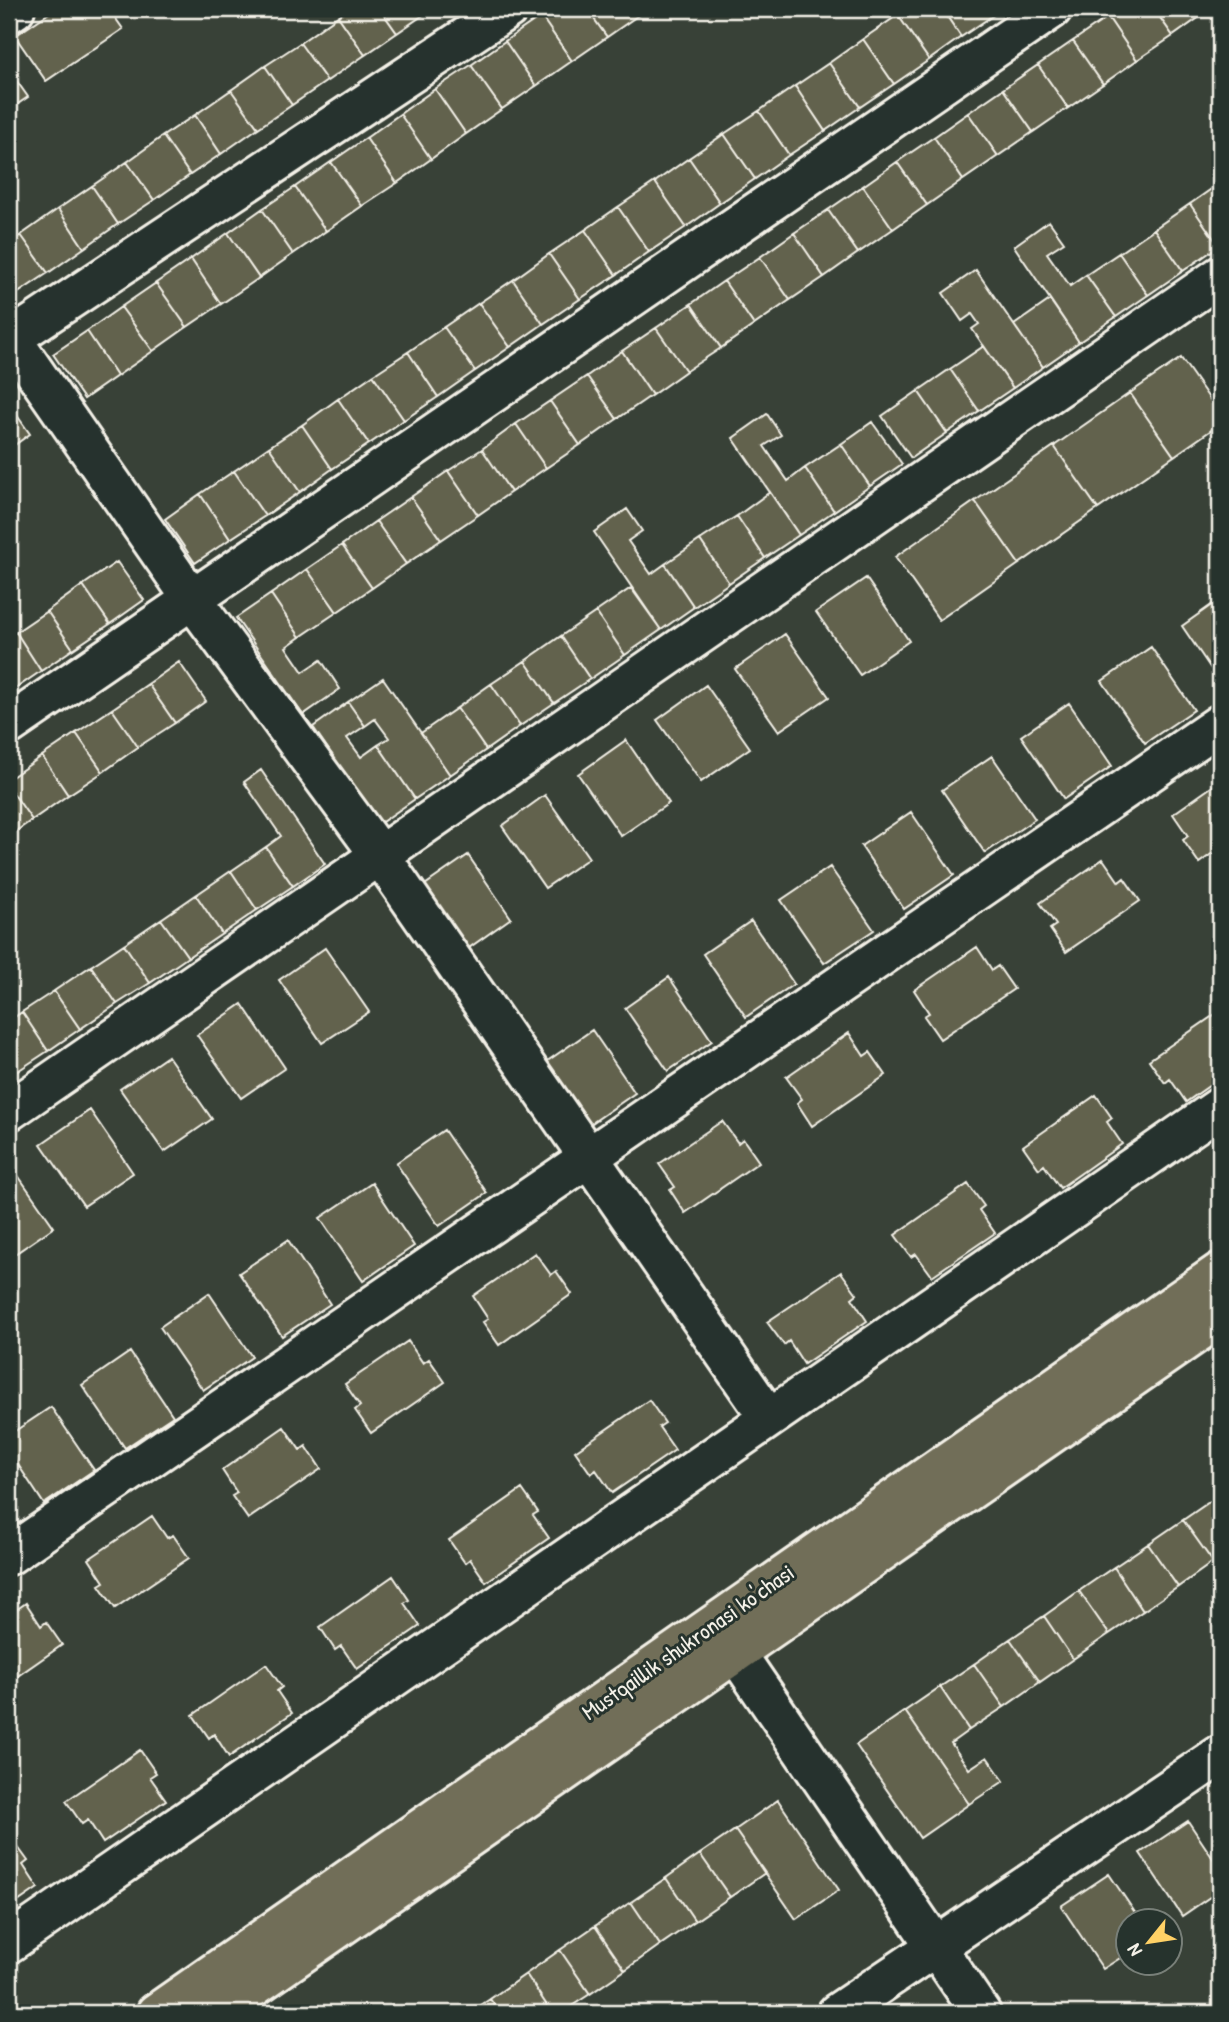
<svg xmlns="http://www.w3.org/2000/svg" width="1229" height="2022" font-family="'Patrick Hand',sans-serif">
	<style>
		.building { fill: #62624d; stroke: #f4f1e8; stroke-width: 2 }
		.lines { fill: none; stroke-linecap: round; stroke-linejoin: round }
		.minor-casing { stroke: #f4f1e8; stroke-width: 44 }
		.major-casing { stroke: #f4f1e8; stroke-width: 44 }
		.minor { stroke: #26332d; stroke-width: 38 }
		.major { stroke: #716e59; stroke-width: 38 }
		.labels { text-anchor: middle; stroke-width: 6; stroke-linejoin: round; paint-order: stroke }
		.street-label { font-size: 23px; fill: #f4f1e8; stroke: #26332d }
	</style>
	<rect width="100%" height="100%" fill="#384137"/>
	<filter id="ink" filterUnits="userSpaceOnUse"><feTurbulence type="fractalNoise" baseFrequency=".0143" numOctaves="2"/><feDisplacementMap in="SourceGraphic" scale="14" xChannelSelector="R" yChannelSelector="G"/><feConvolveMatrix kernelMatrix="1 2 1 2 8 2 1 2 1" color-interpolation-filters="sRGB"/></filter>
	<g filter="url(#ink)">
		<path class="building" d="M55 9H109L123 29 46 81 15 36Z
			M349 9H380L397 33 365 55 338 16Z
			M380 9H432L397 33Z
			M552 9H587L607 37 572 61 541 16Z
			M587 9H637L640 14 607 37Z
			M907 9H942L961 37 929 60 898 15Z
			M942 9H995L998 12 961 37Z
			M1120 9H1154L1173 36 1137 60 1108 17Z
			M1154 9H1206L1208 11 1173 36Z
			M898 15 929 60 894 84 863 39Z
			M338 16 365 55 327 81 300 43Z
			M541 16 572 61 536 86 505 41Z
			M1108 17 1137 60 1103 84 1073 41Z
			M863 39 894 84 860 107 829 63Z
			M505 41 536 86 502 109 471 65Z
			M1073 41 1103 84 1068 108 1038 65Z
			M300 43 327 81 292 105 265 66Z
			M829 63 860 107 825 131 795 86Z
			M471 65 502 109 466 134 435 89Z
			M1038 65 1068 108 1033 132 1003 89Z
			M265 66 292 105 258 128 231 90Z
			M9 70 28 97 9 110Z
			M795 86 825 131 789 155 759 111Z
			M435 89 466 134 431 159 400 114Z
			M1003 89 1033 132 998 156 968 113Z
			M231 90 258 128 221 154 195 115Z
			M759 111 789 155 755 179 724 134Z
			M968 113 998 156 963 180 934 137Z
			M400 114 431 159 397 183 366 138Z
			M195 115 221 154 190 175 163 136Z
			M724 134 755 179 720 203 689 158Z
			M163 136 190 175 154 200 127 162Z
			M934 137 963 180 927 205 897 162Z
			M366 138 397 183 362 206 331 162Z
			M689 158 720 203 686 227 655 182Z
			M127 162 154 200 118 224 92 186Z
			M331 162 362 206 326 231 295 187Z
			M897 162 927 205 893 229 863 186Z
			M655 182 686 227 649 252 618 207Z
			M1220 183V245L1219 246 1190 204Z
			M92 186 118 224 84 248 58 209Z
			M863 186 893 229 858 253 828 210Z
			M295 187 326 231 293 254 262 209Z
			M1190 204 1219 246 1183 271 1154 229Z
			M618 207 649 252 616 275 585 230Z
			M58 209 84 248 48 273 21 235Z
			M262 209 293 254 259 278 228 233Z
			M828 210 858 253 824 277 794 233Z
			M1049 221 1064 242 1047 253 1070 286 1086 275 1116 317 1079 342 1014 246Z
			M1154 229 1183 271 1148 295 1119 253Z
			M585 230 616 275 580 299 549 254Z
			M228 233 259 278 221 304 191 259Z
			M794 233 824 277 790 300 760 257Z
			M21 235 48 273 15 295 9 286V243Z
			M1119 253 1148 295 1116 317 1086 275Z
			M549 254 580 299 543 324 513 280Z
			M760 257 790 300 754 325 724 281Z
			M191 259 221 304 187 327 156 283Z
			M976 270 1043 367 1013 388 972 329 979 324 972 314 962 321 943 293Z
			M513 280 543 324 510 347 479 303Z
			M724 281 754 325 721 348 691 304Z
			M156 283 187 327 153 351 121 307Z
			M1050 300 1079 342 1043 367 1014 325Z
			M479 303 510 347 475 371 444 327Z
			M691 304 721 348 686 371 656 328Z
			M121 307 153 351 117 376 87 331Z
			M444 327 475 371 438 397 408 352Z
			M656 328 686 371 652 395 622 351Z
			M87 331 117 376 84 399 53 354Z
			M984 346 1013 388 979 411 950 369Z
			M622 351 652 395 617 419 587 376Z
			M408 352 438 397 404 420 373 375Z
			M1181 358 1220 414V424L1174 456 1130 393Z
			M950 369 979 411 947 433 918 391Z
			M373 375 404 420 369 444 338 399Z
			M587 376 617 419 580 445 550 401Z
			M918 391 947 433 911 458 882 416Z
			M1130 393 1174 456 1098 509 1054 446Z
			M338 399 369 444 332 469 302 425Z
			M550 401 580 445 546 468 516 424Z
			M9 404 30 434 9 449Z
			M767 414 781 435 764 446 788 481 805 468 834 511 799 535 733 438Z
			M872 422 902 464 870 486 841 444Z
			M516 424 546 468 511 492 482 449Z
			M302 425 332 469 300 492 269 447Z
			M841 444 870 486 834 511 805 468Z
			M1054 446 1098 509 1019 564 975 501Z
			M269 447 300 492 265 516 234 471Z
			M482 449 511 492 478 515 448 471Z
			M234 471 265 516 230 539 200 494Z
			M448 471 478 515 441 540 411 497Z
			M770 492 799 535 765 558 737 516Z
			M200 494 230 539 195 563 165 519Z
			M411 497 441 540 406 564 376 521Z
			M975 501 1019 564 939 620 895 557Z
			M627 509 642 531 628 541 651 574 665 564 694 607 661 630 594 532Z
			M737 516 765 558 729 583 700 540Z
			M376 521 406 564 372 588 342 545Z
			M700 540 729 583 694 607 665 564Z
			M342 545 372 588 337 612 307 569Z
			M117 562 144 600 110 624 83 585Z
			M307 569 337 612 300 637 271 594Z
			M866 578 909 641 860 675 816 612Z
			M83 585 110 624 73 649 47 611Z
			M631 588 661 630 625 655 596 612Z
			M271 594 300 637 286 647 303 672 321 660 340 689 303 715 236 618Z
			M1220 599V682L1182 626Z
			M47 611 73 649 41 671 16 632Z
			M596 612 625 655 590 679 561 636Z
			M16 632 41 671 9 693V637Z
			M785 634 829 697 779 731 735 669Z
			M561 636 590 679 554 703 525 661Z
			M1151 647 1194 710 1145 743 1102 681Z
			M525 661 554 703 520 726 491 684Z
			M179 662 206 701 175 723 148 684Z
			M383 678 450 775 415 799 378 745 389 738 375 719 365 726 348 702Z
			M148 684 175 723 138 747 112 709Z
			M491 684 520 726 486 750 457 708Z
			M706 685 750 748 701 782 657 720Z
			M348 702 365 726 347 738 361 757 378 745 415 799 379 824 313 727Z
			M1069 703 1112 766 1064 799 1021 736Z
			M457 708 486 750 450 775 421 733Z
			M112 709 138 747 103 772 76 733Z
			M76 733 103 772 68 795 42 756Z
			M626 740 669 803 621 836 578 774Z
			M42 756 68 795 32 820 9 787V779Z
			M992 756 1035 819 985 853 942 790Z
			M261 770 325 864 293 886 266 847 281 836 244 782Z
			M1220 781V848L1199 863 1183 840 1188 836 1173 814Z
			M9 787 32 820 9 836Z
			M545 795 589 858 545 888 502 826Z
			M911 812 954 875 904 909 861 846Z
			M266 847 293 886 257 910 231 871Z
			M468 855 511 918 466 950 422 887Z
			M1103 859 1119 882 1124 878 1140 901 1066 952 1050 929 1056 925 1040 903Z
			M830 867 874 930 824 963 781 900Z
			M231 871 257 910 222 934 196 895Z
			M196 895 222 934 188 957 161 919Z
			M161 919 188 957 150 983 124 944Z
			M751 921 794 984 746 1017 703 954Z
			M124 944 150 983 117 1004 91 966Z
			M977 947 992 970 998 966 1014 989 940 1039 924 1016 929 1013 914 990Z
			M325 948 369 1012 322 1043 279 980Z
			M91 966 117 1004 80 1029 54 991Z
			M669 977 712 1041 668 1071 625 1008Z
			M54 991 80 1029 48 1051 22 1012Z
			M242 1004 285 1068 241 1098 197 1035Z
			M1220 1011V1078L1186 1102 1170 1079 1165 1083 1149 1060Z
			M22 1012 48 1051 10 1076 9 1021Z
			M592 1030 635 1093 589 1125 546 1062Z
			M849 1033 864 1056 870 1052 886 1075 812 1126 797 1103 802 1099 786 1077Z
			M168 1056 212 1119 164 1152 120 1089Z
			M1096 1095 1112 1118 1107 1122 1122 1144 1060 1188 1044 1165 1039 1169 1023 1146Z
			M90 1110 133 1173 84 1206 41 1144Z
			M722 1121 738 1143 743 1139 759 1162 685 1213 670 1190 675 1187 659 1164Z
			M444 1130 487 1193 439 1226 396 1163Z
			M10 1164 54 1227 9 1258V1165Z
			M372 1183 414 1246 363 1281 320 1218Z
			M968 1184 984 1206 979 1210 995 1233 932 1276 916 1254 911 1257 895 1235Z
			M288 1240 330 1304 282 1336 239 1273Z
			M535 1253 551 1275 556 1271 572 1294 499 1345 483 1322 488 1319 473 1296Z
			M841 1272 857 1294 852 1298 867 1321 804 1364 789 1341 784 1345 767 1322Z
			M209 1293 252 1357 203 1390 160 1327Z
			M408 1341 423 1363 429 1359 445 1382 371 1433 355 1410 360 1406 345 1384Z
			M130 1352 173 1416 125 1448 82 1385Z
			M649 1400 665 1423 659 1427 675 1450 612 1493 596 1470 591 1474 575 1451Z
			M51 1407 94 1470 44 1504 9 1451V1435Z
			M284 1427 300 1450 306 1446 321 1469 248 1519 232 1496 237 1493 222 1470Z
			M522 1489 538 1512 533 1515 549 1538 486 1582 470 1559 465 1563 449 1540Z
			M1218 1496 1220 1499V1557L1213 1562 1183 1520Z
			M152 1516 167 1538 173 1535 189 1558 115 1608 99 1585 104 1582 89 1559Z
			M1183 1520 1213 1562 1178 1587 1148 1544Z
			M1148 1544 1178 1587 1143 1611 1114 1567Z
			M1114 1567 1143 1611 1109 1634 1079 1591Z
			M393 1576 409 1600 404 1603 420 1626 357 1669 341 1646 335 1650 320 1627Z
			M1079 1591 1109 1634 1073 1659 1044 1616Z
			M26 1603 41 1626 46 1622 62 1645 9 1682V1615Z
			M1044 1616 1073 1659 1040 1682 1010 1639Z
			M1010 1639 1040 1682 1004 1707 974 1664Z
			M266 1664 282 1687 277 1691 292 1713 229 1757 214 1734 209 1738 193 1715Z
			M974 1664 1004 1707 969 1730 940 1687Z
			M940 1687 969 1730 951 1743 969 1769 987 1757 1004 1781 969 1804 905 1711Z
			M905 1711 969 1804 920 1838 856 1745Z
			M140 1750 156 1773 150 1777 166 1800 103 1843 88 1820 82 1824 66 1801Z
			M778 1800 839 1890 796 1919 735 1830Z
			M1188 1821 1220 1869V1890L1182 1916 1140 1853Z
			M735 1830 765 1873 730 1897 700 1854Z
			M12 1839 28 1861 23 1865 38 1888 9 1908V1841Z
			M700 1854 730 1897 695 1921 666 1878Z
			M1109 1874 1140 1920H1128V1953L1103 1969 1061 1906Z
			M666 1878 695 1921 660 1945 631 1902Z
			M631 1902 660 1945 625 1970 595 1926Z
			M595 1926 625 1970 590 1994 560 1950Z
			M560 1950 590 1994 561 2013H552L526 1974Z
			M526 1974 552 2013H500L490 1999Z
			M490 1999 500 2013H469Z"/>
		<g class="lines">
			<defs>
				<path id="minor" d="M9 13 15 9
					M9 335 192 599 379 854 769 1418
					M9 340 508 9
					M9 725 1052 9
					M9 1111 1220 276
					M9 1555 1220 724
					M736 1653 981 2013
					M9 1943 1220 1107
					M837 2013 1220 1755"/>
				<path id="major" d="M156 2013 1220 1272
					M216 2013 1220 1317"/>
			</defs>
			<use href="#minor" class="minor-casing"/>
			<use href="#major" class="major-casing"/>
			<use href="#minor" class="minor"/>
			<use href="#major" class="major"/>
		</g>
	</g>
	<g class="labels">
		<g class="street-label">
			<text transform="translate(688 1642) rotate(-35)" y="8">Mustqaillik shukronasi ko'chasi</text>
		</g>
	</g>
	<rect width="1229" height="2022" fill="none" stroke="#26332d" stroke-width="35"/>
	<rect x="18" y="18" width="1194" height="1987" fill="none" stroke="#f4f1e8" stroke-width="2.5" filter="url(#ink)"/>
	<g transform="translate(1149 1942) rotate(240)"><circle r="33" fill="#26332d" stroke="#787f78" stroke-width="2"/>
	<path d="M0-5L12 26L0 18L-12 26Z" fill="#ffd166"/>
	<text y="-10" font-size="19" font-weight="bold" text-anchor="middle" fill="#f4f1e8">N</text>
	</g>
</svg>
